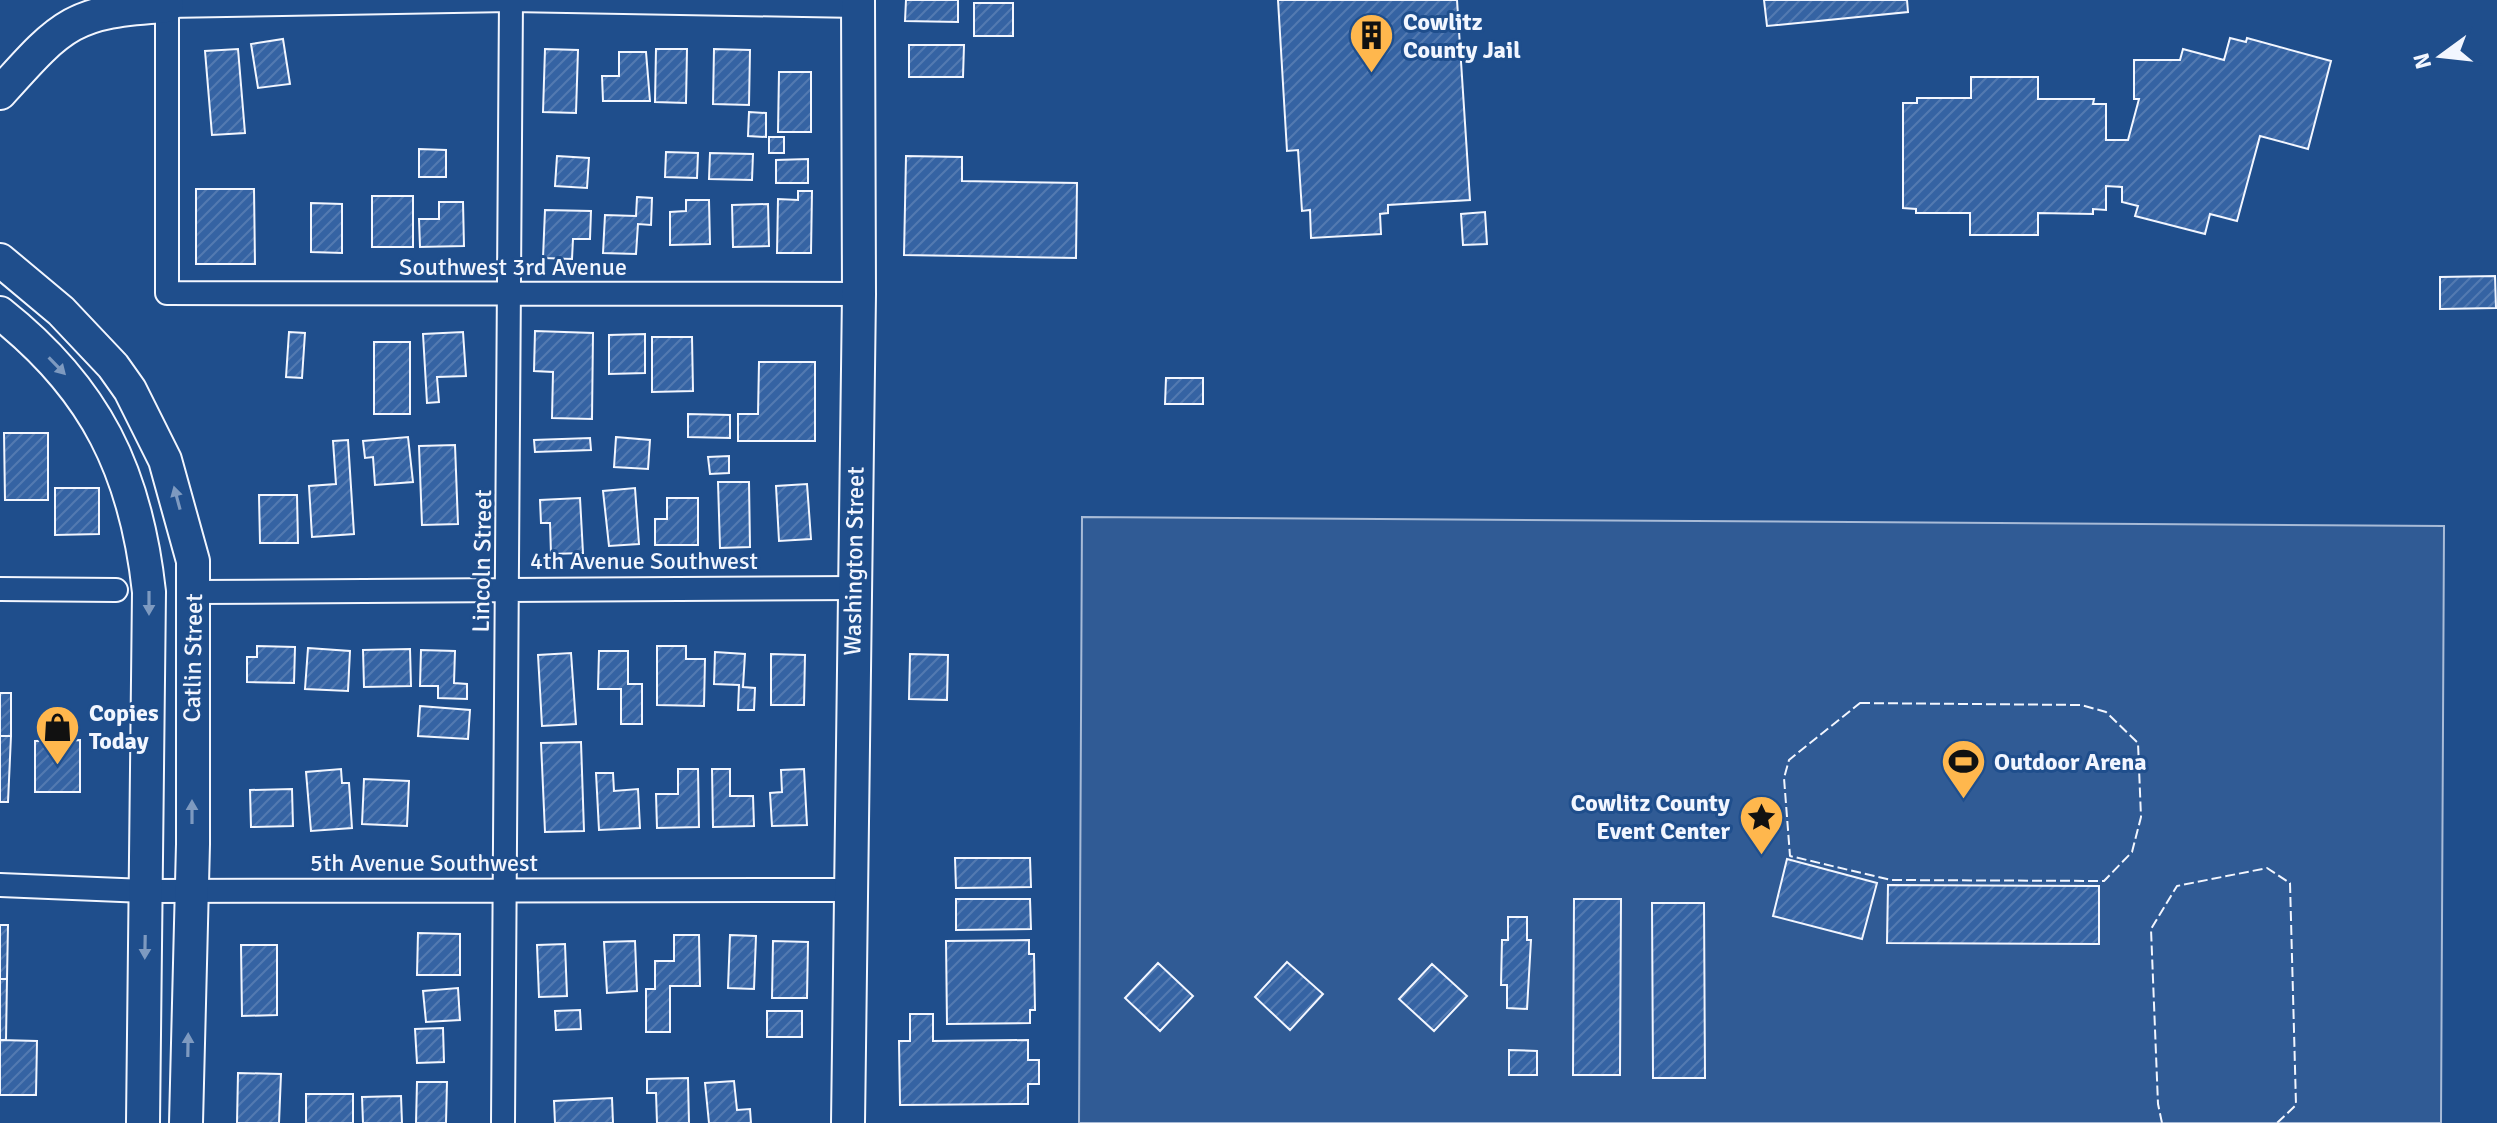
<svg xmlns="http://www.w3.org/2000/svg" width="2497" height="1123" font-family="Signika,sans-serif">
	<style>
		.green { fill: #305b95; stroke: #a8bbd7; stroke-width: 2 }
		.building { fill: url(#building-hatch); stroke: #f2f6ff; stroke-width: 2 }
		.lines { fill: none; stroke-linecap: round; stroke-linejoin: round }
		.street-casing { stroke: #f2f6ff; stroke-width: 26 }
		.secondary-casing { stroke: #f2f6ff; stroke-width: 36 }
		.street { stroke: #1f4e8c; stroke-width: 22 }
		.secondary { stroke: #1f4e8c; stroke-width: 32 }
		.fence { stroke: #f2f6ff; stroke-width: 2; stroke-dasharray: 10 4; stroke-linecap: butt }
		.oneway { fill: #7e9ac0 }
		.labels { text-anchor: middle; stroke-width: 6; stroke-linejoin: round; paint-order: stroke }
		.poi-label { font-size: 24px; font-weight: bold; fill: #f2f6ff; stroke: #1f4e8c; text-anchor: start }
		.street-label { font-size: 24px; fill: #f2f6ff; stroke: #1f4e8c }
	</style>
	<defs>
		<pattern id="building-hatch" width="6" height="6" patternUnits="userSpaceOnUse" patternTransform="scale(2)"><rect width="6" height="6" fill="#3563a3"/><path d="M-1 1l2-2M0 6l6-6M5 7l2-2" fill="none" stroke="#537ab1"/></pattern>
	</defs>
	<rect width="100%" height="100%" fill="#1f4e8c"/>
	<path class="green" d="M1082 517 2444 526 2441 1123H1079Z"/>
	<path class="building" d="M906 0H958V22L905 21Z
		M1278 0H1457L1470 200 1388 205V213L1380 214 1381 234 1311 238 1310 210 1302 211 1298 150 1287 151Z
		M1764 0H1907L1908 12 1767 26Z
		M974 3H1013V36H974Z
		M2230 38 2246 42 2247 38 2331 61 2308 149 2260 136 2237 221 2210 214 2205 234 2135 216 2138 206 2122 202V187L2106 186V210L2093 209V214L2038 213V235H1970V213H1916V209L1903 208V103H1917V98H1971V77H2038V99H2094L2093 104H2106V140H2128L2139 99H2134V60H2180L2183 49 2224 60Z
		M283 39 290 84 258 88 251 44Z
		M909 45H964L963 77H909Z
		M238 49 245 133 212 135 205 51Z
		M545 49 578 50 576 113 543 112Z
		M656 49H687L686 103 655 102Z
		M714 49 750 50 749 105 713 104Z
		M619 52H646L650 101H603L602 76H619Z
		M779 72H811V132H778Z
		M749 112 766 113V137L748 136Z
		M769 137H784V153H769Z
		M419 149 446 150V177H419Z
		M666 152 698 153 697 178 665 177Z
		M710 153 753 154 752 180 709 179Z
		M557 156 589 158 587 188 555 186Z
		M906 156 962 157V181L1077 183 1076 258 904 255Z
		M808 159V183H776V160Z
		M196 189H254L255 264H196Z
		M798 191H812L811 253H777L778 199 798 200Z
		M372 196H413V247H372Z
		M637 197 652 198 651 225 638 224 636 254 603 253 605 215 636 216Z
		M686 200H709L710 244 670 245V212L686 211Z
		M439 202H463L464 246 420 247 419 219H439Z
		M311 203 342 204V253L311 252Z
		M768 204 769 246 733 247 732 205Z
		M545 210 591 211 590 239H573L572 259 543 258Z
		M1485 212 1487 244 1463 245 1461 214Z
		M2495 276 2496 308 2440 309V277Z
		M535 331 593 333 592 419 552 418 553 372 534 371Z
		M289 332 305 333 302 378 286 377Z
		M463 332 466 376 437 377 439 402 427 403 423 334Z
		M645 334V373L609 374V335Z
		M652 337H692L693 391 652 392Z
		M374 342H410V414H374Z
		M759 362H815V441H738V414H758Z
		M1166 378H1203V404H1165Z
		M688 414 730 415V438L688 437Z
		M4 433H48V500H5Z
		M408 437 413 482 375 485 373 457 365 458 363 441Z
		M616 437 650 440 648 469 614 467Z
		M590 438 591 450 535 452 534 440Z
		M348 440 354 534 312 537 309 486 336 484 333 441Z
		M455 445 458 524 422 525 419 446Z
		M729 456V473L710 474 708 457Z
		M718 482H749L750 547 720 548Z
		M807 484 811 539 779 541 776 486Z
		M55 488H99V534L55 535Z
		M635 488 639 544 609 546 603 491Z
		M259 495H297L298 543H260Z
		M580 498 583 553 551 554 550 523H541L540 500Z
		M667 498H698V545H655V519H667Z
		M257 646 295 647 294 683 247 682V657H257Z
		M657 646H686V659H705L704 706 657 705Z
		M308 648 350 651 348 691 305 689Z
		M410 649 411 686 364 687 363 650Z
		M421 650 455 651 454 683 467 684V699L438 698V686H420Z
		M599 651H628V684H642V724H621V689H598Z
		M715 652 745 654 743 687 755 688 754 710H738L739 685 714 684Z
		M571 653 576 724 542 726 538 655Z
		M771 654 805 655 804 705H771Z
		M910 654 948 655 947 700 909 699Z
		M0 693H11V736H0Z
		M420 706 470 710 468 739 418 736Z
		M0 736H11L8 802H0Z
		M80 740V792H35V741Z
		M581 742 584 831 545 832 541 743Z
		M341 769 342 783H349L352 828 311 831 306 772Z
		M678 769H698L699 827 657 828 656 794H678Z
		M712 769H730V796H753L754 826 713 827Z
		M804 769 807 825 772 826 770 793 782 792 781 770Z
		M596 773H613L614 791 638 789 640 828 599 830Z
		M364 779 409 781 407 826 362 824Z
		M292 789 293 826 251 827 250 790Z
		M955 858H1030L1031 887 956 888Z
		M1787 859 1877 883 1862 939 1773 916Z
		M1888 885 2099 886V944L1887 943Z
		M956 899H1030L1031 929 956 930Z
		M1574 899H1621L1620 1075H1573Z
		M1652 903H1704L1705 1078H1653Z
		M1508 917H1527V940H1531L1527 1009 1507 1008V985H1501L1502 940H1508Z
		M0 925H8L7 979H0Z
		M418 933 460 934V975H417Z
		M674 935H699L700 986H670V1032H646V989H655V961H674Z
		M730 935 756 936 754 989 728 988Z
		M1029 940V954H1034L1035 1010H1030V1023L947 1024 946 941Z
		M635 941 637 991 607 993 604 942Z
		M773 941 808 942 807 998H772Z
		M565 944 567 996 539 997 537 945Z
		M241 945H277V1015L242 1016Z
		M1287 962 1323 994 1290 1030 1255 997Z
		M1158 963 1193 996 1160 1031 1125 998Z
		M1432 964 1467 996 1434 1031 1399 999Z
		M0 979H7L6 1040H0Z
		M458 988 460 1020 426 1022 423 991Z
		M580 1010 581 1029 556 1030 555 1011Z
		M767 1011H802V1037H767Z
		M910 1014H933V1041L1028 1040V1060H1039V1084H1028V1104L900 1105 899 1041H910Z
		M443 1028 444 1062 417 1063 415 1029Z
		M0 1040 37 1041 36 1095H0Z
		M1509 1050 1537 1051V1075H1509Z
		M238 1073 281 1074 279 1123H237Z
		M688 1078 689 1123H657L656 1093H647V1079Z
		M734 1081 737 1110 750 1109 751 1123H709L705 1083Z
		M417 1082H447L446 1123H416Z
		M306 1094H353V1123H306Z
		M401 1096 402 1123H363L362 1097Z
		M612 1098 613 1123H555L554 1101Z"/>
	<g class="lines">
		<defs>
			<path id="street" d="M167 0V293L859 294
				M167 6 511 0 858 6
				M0 589 116 590
				M195 592 853 588
				M0 885 145 891 848 890
				M503 1123 511 0"/>
			<path id="secondary" d="M0 93C62 24 72 11 167 6
				M0 260 61 311 113 366 130 390 165 460 193 561V844L186 1123
				M0 313C96 389 136 472 149 592L143 1123
				M848 1123 859 294 858 0"/>
		</defs>
		<use href="#street" class="street-casing"/>
		<use href="#secondary" class="secondary-casing"/>
		<use href="#street" class="street"/>
		<use href="#secondary" class="secondary"/>
		<path class="fence" d="M1860 703 2081 705 2106 712 2138 743 2141 817 2132 852 2104 881 1891 880 1790 856 1784 778 1789 760Z
			M2162 1123 2158 1104 2151 929 2177 886 2267 868 2290 883 2296 1105 2277 1123"/>
	</g>
	<defs><path id="oneway-solid" d="M-6-.8H1V-3.2L6.5 0L1 3.2V.8H-6Z" transform="scale(2)"/></defs>
	<g class="oneway">
		<use href="#oneway-solid" transform="translate(57 366) rotate(46)"/>
		<use href="#oneway-solid" transform="translate(177 498) rotate(-105)"/>
		<use href="#oneway-solid" transform="translate(149 603) rotate(90)"/>
		<use href="#oneway-solid" transform="translate(192 812) rotate(-90)"/>
		<use href="#oneway-solid" transform="translate(145 947) rotate(91)"/>
		<use href="#oneway-solid" transform="translate(188 1045) rotate(-89)"/>
	</g>
	<defs>
		<symbol id="building-pin" viewBox="-11 -11 22 30"><path d="M0 17L-7.5 6A9.5 9.5 0 1 1 7.5 6Z" fill="#ffb74d" stroke="#1f4e8c"/><path d="M-4-6H4V6H1V3H-1V6H-4ZM-2.5-4.3h1.7v1.8h-1.7ZM.8-4.3h1.7v1.8H.8ZM-2.5-1h1.7V.8h-1.7ZM.8-1h1.7V.8H.8Z" fill="#111"/></symbol>
		<symbol id="shop-pin" viewBox="-11 -11 22 30"><path d="M0 17L-7.5 6A9.5 9.5 0 1 1 7.5 6Z" fill="#ffb74d" stroke="#1f4e8c"/><path d="M-5-2.5h2.3a2.7 3.5 0 0 1 5.4 0H5L5.5 6h-11ZM-1.5-2.5h3a1.5 2.3 0 0 0-3 0Z" fill="#111"/></symbol>
		<symbol id="stadium-pin" viewBox="-11 -11 22 30"><path d="M0 17L-7.5 6A9.5 9.5 0 1 1 7.5 6Z" fill="#ffb74d" stroke="#1f4e8c"/><path d="M0-5a6.5 5 0 1 0 0 10a6.5 5 0 1 0 0-10ZM-3.5-1.8h7v3.6h-7Z" fill="#111"/></symbol>
		<symbol id="sight-pin" viewBox="-11 -11 22 30"><path d="M0 17L-7.5 6A9.5 9.5 0 1 1 7.5 6Z" fill="#ffb74d" stroke="#1f4e8c"/><path d="M0-6L1.8-2.2L6-1.7L2.9 1.2L3.7 5.4L0 3.3L-3.7 5.4L-2.9 1.2L-6-1.7L-1.8-2.2Z" fill="#111"/></symbol>
	</defs>
	<g fill-rule="evenodd">
		<use href="#building-pin" x="1346" y="10" width="51" height="69"/>
		<use href="#shop-pin" x="32" y="702" width="51" height="69"/>
		<use href="#stadium-pin" x="1938" y="736" width="51" height="69"/>
		<use href="#sight-pin" x="1736" y="792" width="51" height="69"/>
	</g>
	<g class="labels">
		<g class="poi-label">
			<text x="1403" y="30">Cowlitz<tspan x="1403" dy="28">County Jail</tspan></text>
			<text x="89" y="721">Copies<tspan x="89" dy="28">Today</tspan></text>
			<text x="1994" y="770">Outdoor Arena</text>
			<text x="1730" y="811" text-anchor="end">Cowlitz County<tspan x="1730" dy="28">Event Center</tspan></text>
		</g>
		<g class="street-label">
			<text x="513" y="275">Southwest 3rd Avenue</text>
			<text transform="translate(482 561) rotate(-89)" y="8">Lincoln Street</text>
			<text x="644" y="569">4th Avenue Southwest</text>
			<text transform="translate(854 561) rotate(-89)" y="8">Washington Street</text>
			<text transform="translate(193 658) rotate(-89)" y="8">Catlin Street</text>
			<text x="424" y="871">5th Avenue Southwest</text>
		</g>
	</g>
	<g transform="translate(2441 56) rotate(255)" stroke="#1f4e8c" stroke-width="6" paint-order="stroke">
	<path d="M0-6L14 30L0 20L-14 30Z" fill="#f2f6ff"/>
	<text y="-12" font-size="22" font-weight="bold" text-anchor="middle" fill="#f2f6ff">N</text>
	</g>
</svg>
